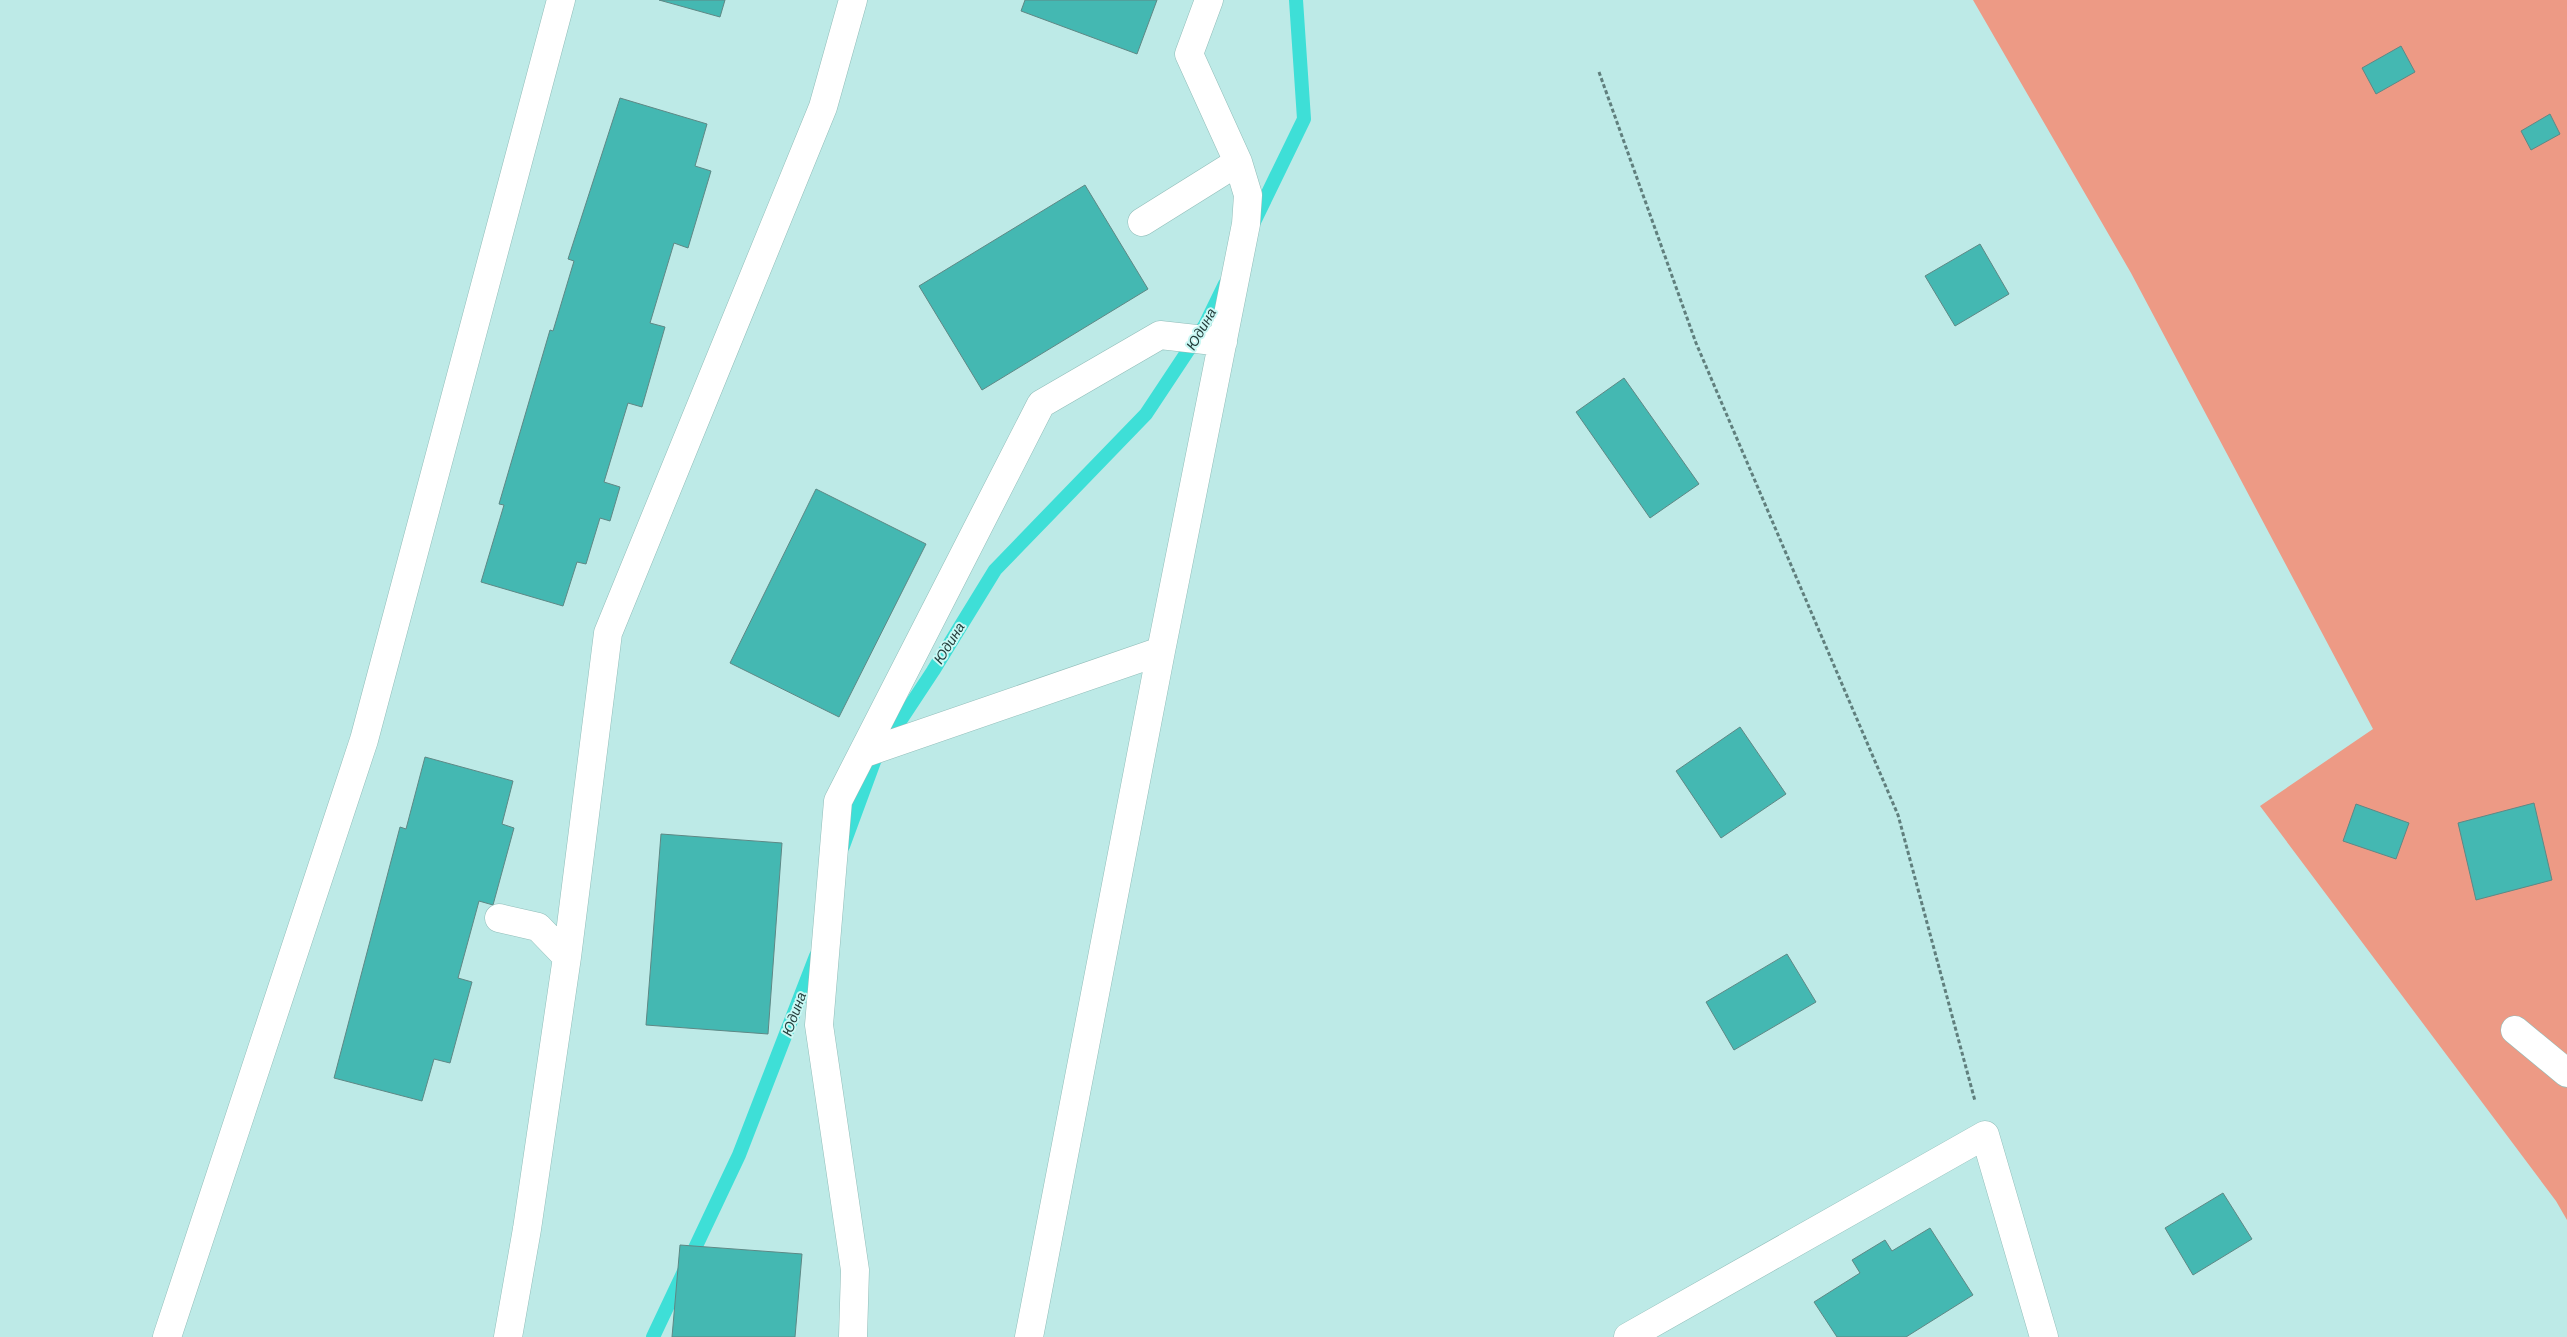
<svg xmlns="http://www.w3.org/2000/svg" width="2567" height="1337" font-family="'DM Sans',sans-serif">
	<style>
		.green { fill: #ed9a85 }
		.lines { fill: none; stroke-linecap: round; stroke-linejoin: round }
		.stream { stroke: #3edfd7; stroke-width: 14 }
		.building { fill: #44b8b2; stroke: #5e8885 }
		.minor-casing { stroke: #91bdb9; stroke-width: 29 }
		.path { stroke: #607f7d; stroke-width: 3; stroke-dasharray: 4 2.5; stroke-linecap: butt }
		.minor { stroke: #fff; stroke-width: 28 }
		.labels { text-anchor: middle; stroke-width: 4; stroke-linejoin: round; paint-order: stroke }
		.water-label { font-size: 14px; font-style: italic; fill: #243d3b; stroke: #caf8f4 }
	</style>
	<rect width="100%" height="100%" fill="#bdeae7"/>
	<path class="green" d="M1973 0H2567V1220L2556 1201 2260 806 2373 729 2131 273Z"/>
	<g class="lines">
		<path class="stream" d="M1253 224 1304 119 1296 0
			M843 846 875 759 933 671 995 570 1146 414 1205 325 1225 284
			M653 1337 739 1155 816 956"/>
	</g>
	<path class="building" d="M659 0H725L720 17Z
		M1025 0H1157L1137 54 1021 11Z
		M2401 46 2415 72 2376 94 2362 68Z
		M620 98 707 124 695 166 711 171 688 248 674 243 650 323 665 327 642 407 628 403 604 482 620 487 610 521 600 518 586 564 577 562 563 606 481 582 504 505 499 504 550 330 553 331 574 261 568 259Z
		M2550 114 2560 134 2531 150 2521 131Z
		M1085 185 1148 289 982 390 919 286Z
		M1980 244 2009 294 1955 326 1925 276Z
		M1624 378 1699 484 1650 518 1576 412Z
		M816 489 926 544 839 717 730 663Z
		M1740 727 1786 794 1721 838 1676 771Z
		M425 757 513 781 502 824 514 828 493 905 479 901 458 978 472 982 450 1063 434 1059 422 1101 334 1078 400 827 406 829Z
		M2534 803 2552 880 2476 900 2458 823Z
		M2356 804 2409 823 2396 859 2343 841Z
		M661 834 782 843 768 1034 646 1025Z
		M1787 954 1816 1002 1734 1050 1706 1002Z
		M2223 1193 2252 1239 2193 1275 2165 1228Z
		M1930 1228 1973 1295 1906 1337H1837L1814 1302 1860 1273 1852 1260 1885 1240 1892 1251Z
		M680 1245 802 1254 795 1337H672Z"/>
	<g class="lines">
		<defs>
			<path id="minor" d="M1142 222 1238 162
				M862 754 1161 651
				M499 918 538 927 567 957 527 1229 508 1337
				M567 957 608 633 823 107 853 0
				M2515 1030 2567 1073
				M167 1337 364 740 561 0
				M853 1337 855 1270 819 1025 838 801 1041 404 1160 335 1223 342
				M1029 1337 1161 651 1246 224 1248 195 1238 162 1189 54 1209 0
				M1628 1337 1985 1135 2044 1337"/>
		</defs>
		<use href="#minor" class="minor-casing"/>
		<path class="path" d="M1599 72 1696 343 1898 815 1975 1101"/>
		<use href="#minor" class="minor"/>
	</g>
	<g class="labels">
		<g class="water-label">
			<text transform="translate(1201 329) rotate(-60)" y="5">Юдина</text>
			<text transform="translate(949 643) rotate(-58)" y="5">Юдина</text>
			<text transform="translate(794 1014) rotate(-70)" y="5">Юдина</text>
		</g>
	</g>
</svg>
